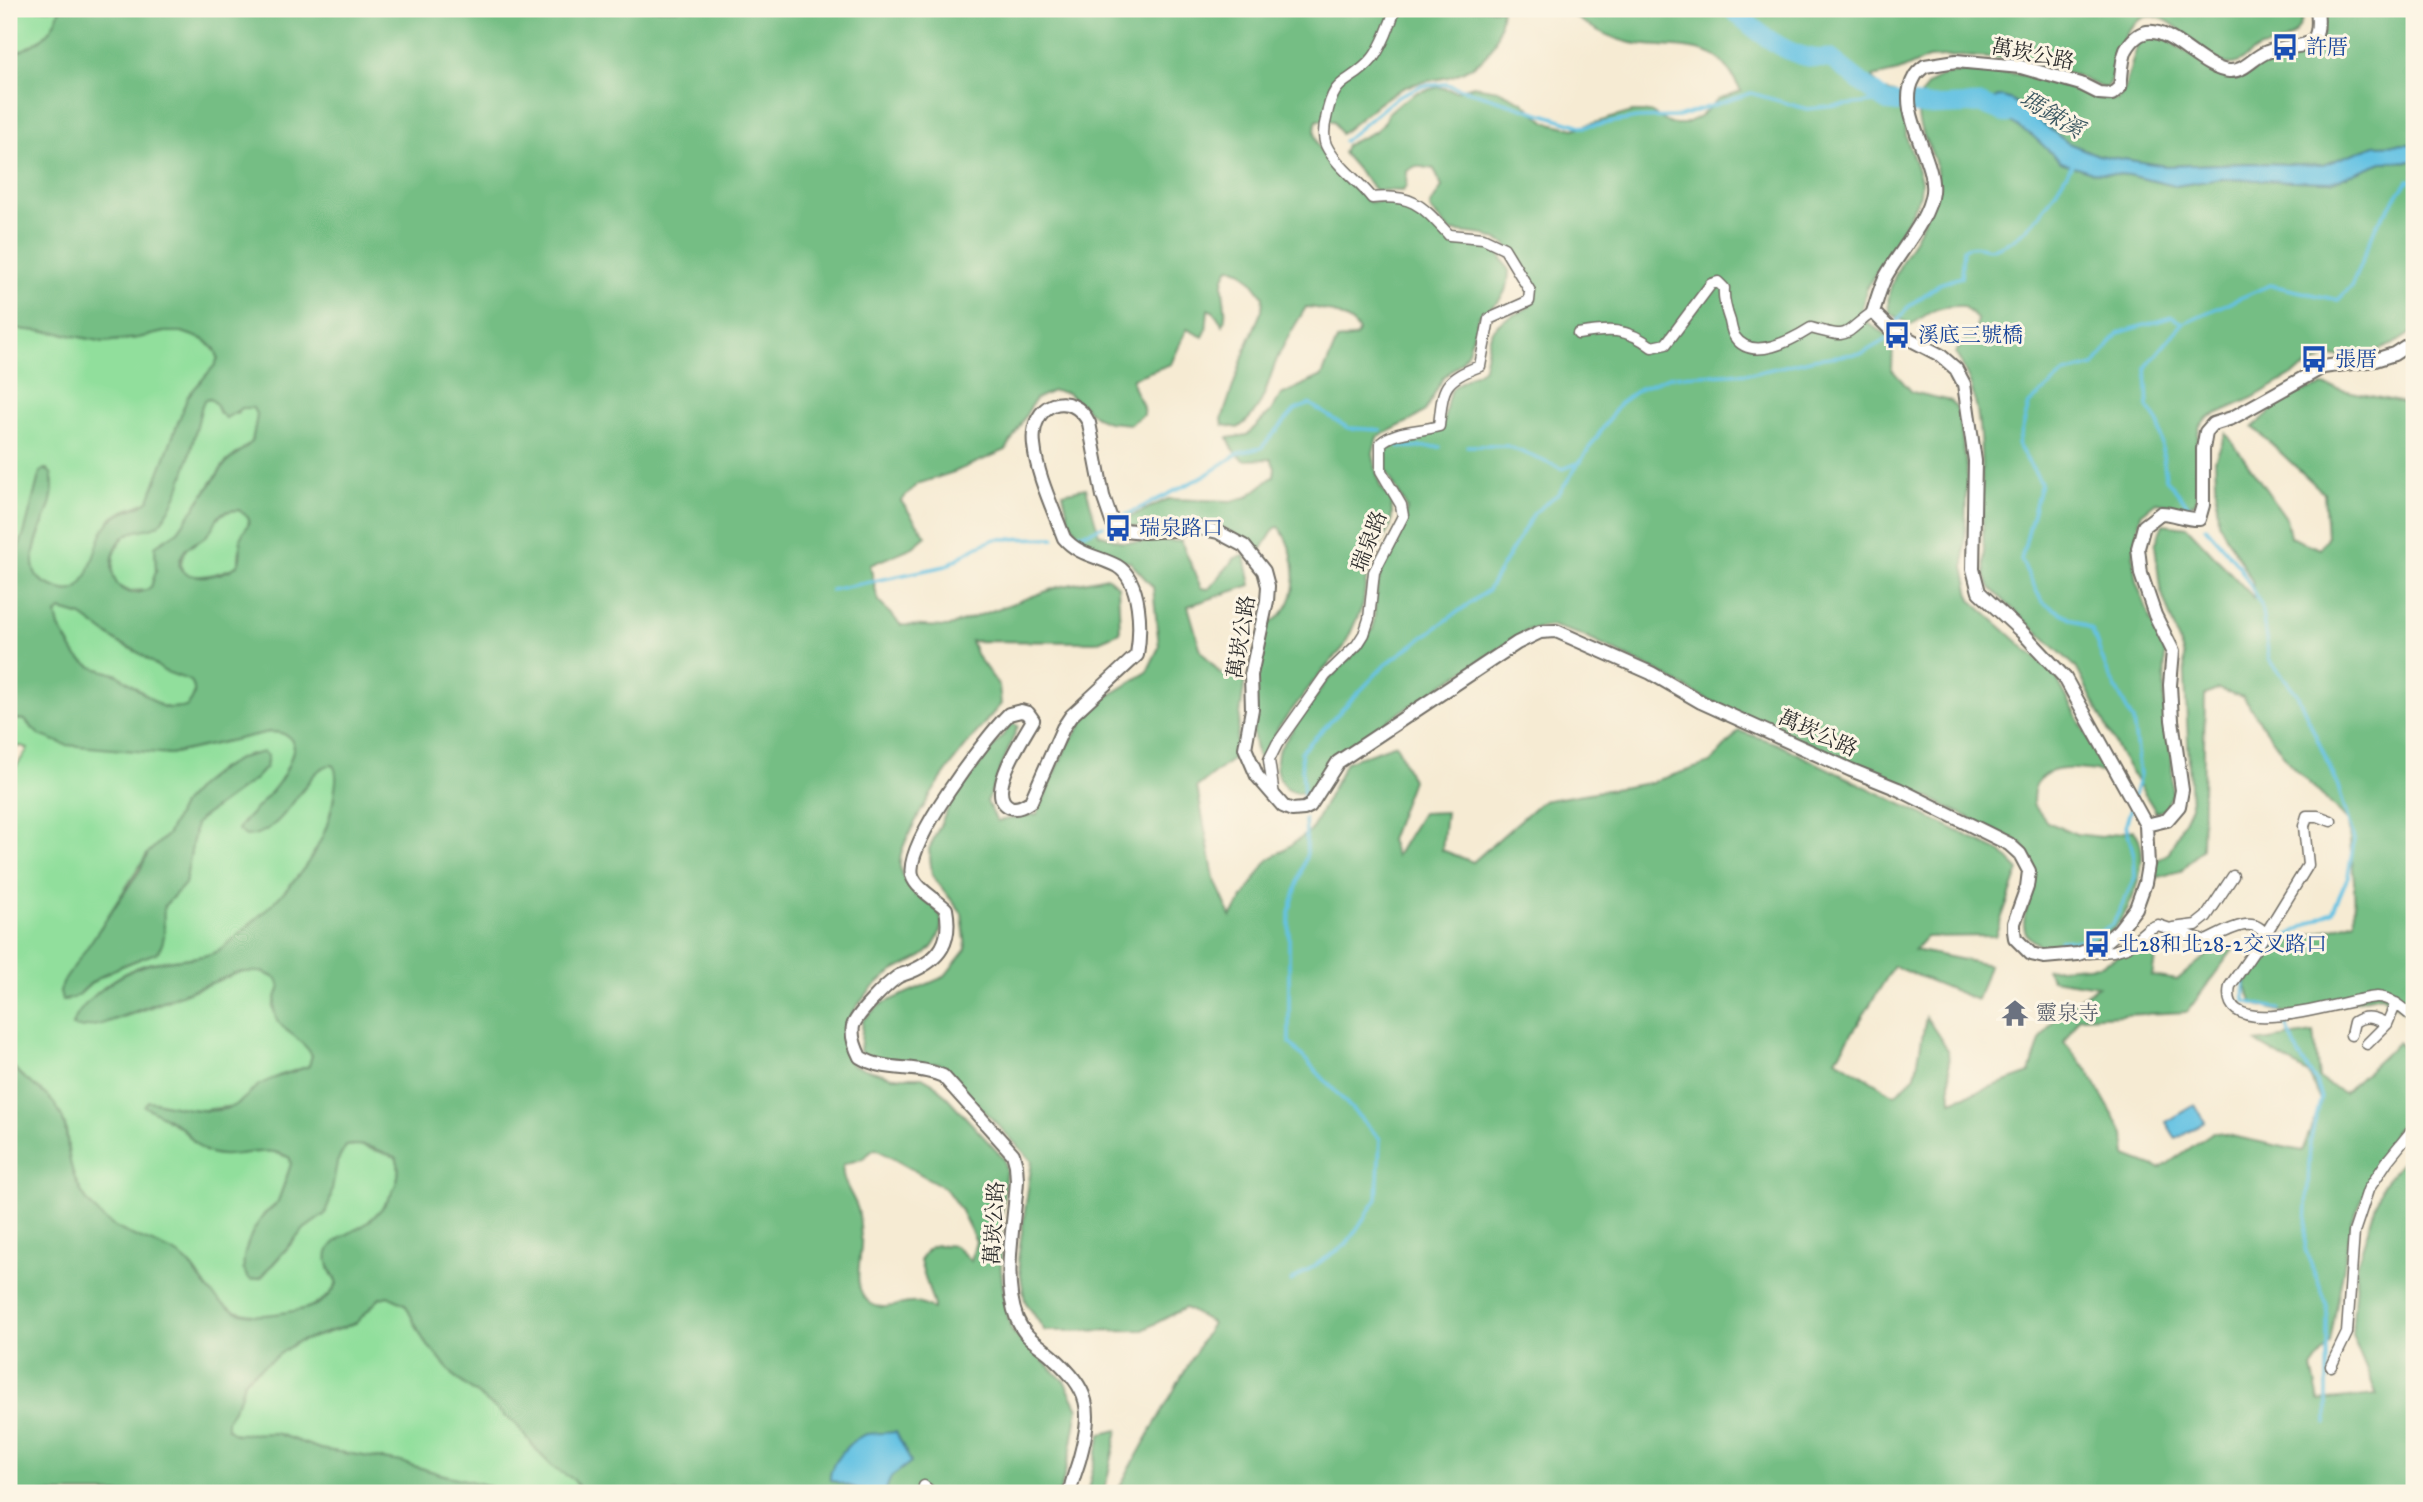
<svg xmlns="http://www.w3.org/2000/svg" width="2423" height="1502" font-family="'IM FELL Great Primer','Noto Serif TC',serif">
	<style>
		.green { fill: #91df9c; stroke: #5e8564; stroke-width: 2; fill-rule: evenodd }
		.forest { fill: #74be84; stroke: #507458; stroke-width: 2; fill-rule: evenodd }
		.water { fill: #65c2e3; stroke: #487687; stroke-width: 2 }
		.lines { fill: none; stroke-linecap: round; stroke-linejoin: round }
		.stream { stroke: #65c2e3; stroke-width: 3.5 }
		.river { stroke: #65c2e3; stroke-width: 19 }
		.minor-casing { stroke: #726e66; stroke-width: 13 }
		.tertiary-casing { stroke: #726e66; stroke-width: 16 }
		.minor { stroke: #fff; stroke-width: 10 }
		.tertiary { stroke: #fff; stroke-width: 12 }
		.labels { text-anchor: middle; stroke-width: 6; stroke-linejoin: round; paint-order: stroke }
		.transit-label { font-size: 21px; fill: #164399; stroke: #fcf5e5; text-anchor: start }
		.street-label { font-size: 21px; fill: #2b2b2b; stroke: #fcf5e5 }
		.worship-label { font-size: 21px; fill: #5b616d; stroke: #fcf5e5; text-anchor: start }
		.water-label { font-size: 23px; font-style: italic; fill: #3c5862; stroke: #fcf5e5 }
	</style>
	<rect width="100%" height="100%" fill="#fcf5e5"/>
	<filter id="ink" filterUnits="userSpaceOnUse"><feTurbulence type="fractalNoise" baseFrequency=".0143" numOctaves="2"/><feDisplacementMap in="SourceGraphic" scale="14" xChannelSelector="R" yChannelSelector="G"/><feConvolveMatrix kernelMatrix="1 2 1 2 8 2 1 2 1" color-interpolation-filters="sRGB"/></filter>
	<filter id="wash" filterUnits="userSpaceOnUse"><feTurbulence type="fractalNoise" baseFrequency=".00686" numOctaves="4" result="noise"/><feDisplacementMap in="SourceGraphic" scale="28" xChannelSelector="R" yChannelSelector="G"/><feGaussianBlur stdDeviation="1.57" result="paint"/><feColorMatrix in="noise" values="0 0 0 0 0 0 0 0 0 0 0 0 0 0 0 0 0 1.4 0 .05"/><feComposite in="paint" operator="in"/></filter>
	<g filter="url(#wash)">
		<rect width="100%" height="100%" fill="#f6ebd3"/>
		<path class="green" d="M9 9H60C51 39 35 44 9 56Z
			M9 328 59 333 104 342 138 338 164 332H182L205 340 218 354 216 365 188 396 149 500C138 508 120 509 110 520 98 535 91 586 73 590 66 592 58 589 51 586 0 569 74 498 47 469L39 475C31 508 24 541 9 573Z
			M210 399 215 402 220 414H236L242 408H253L257 416 252 442 225 463 178 531 155 546 156 571 151 587 147 590 129 591 118 586 112 576 114 556 119 543 125 536 132 532 151 527 169 509 181 481 202 405 205 400Z
			M239 510 249 518C249 528 243 532 241 541 238 550 241 557 237 566 217 575 165 590 186 549 191 545 196 544 201 540 218 526 213 511 239 510Z
			M61 610 82 616 119 643 191 680C197 690 194 700 186 707L169 708 161 706 118 675 92 667 77 657 59 627 56 614Z
			M12 719 25 720 32 729 143 751 170 754 269 732C276 732 284 732 290 738 302 749 277 788 268 798 259 808 248 816 240 826 256 817 287 805 299 794 312 783 310 769 331 764L335 767C339 780 335 797 331 810 329 818 327 827 324 835 309 879 254 920 220 950L211 954C190 960 167 959 147 964 117 972 87 999 72 1024L77 1028 102 1024 141 1011 240 972H263L277 979 280 987 273 1008 287 1031 303 1041 312 1055 309 1066 278 1076 233 1106 203 1110 179 1108 157 1102 165 1119 180 1127 197 1145 228 1155 271 1151 290 1158 291 1164 277 1204 264 1214 251 1235 243 1269 261 1278 304 1229 325 1214 337 1162 346 1146 359 1145 396 1157C406 1180 385 1208 367 1223 362 1227 354 1229 348 1234 341 1239 335 1247 328 1253L329 1269 337 1284C320 1317 250 1325 222 1304 205 1292 199 1268 181 1257 151 1238 116 1237 93 1209 81 1194 72 1176 69 1157 67 1146 68 1135 65 1125 59 1108 20 1079 9 1061V777L28 749 22 746 9 748V721ZM249 754 268 756 266 767 255 779 200 819 196 824 185 884 164 906 159 951 113 970 93 982 78 996 60 991 148 853 168 834 183 803 200 785 220 769Z
			M388 1296 405 1304 424 1341 456 1378 516 1424 539 1453 555 1469 573 1479 583 1493H504L401 1462 320 1449 275 1433 241 1435 231 1432 227 1428V1420L240 1397 244 1381 253 1373 295 1343 346 1327 380 1298Z"/>
		<path class="forest" d="M60 9H1502C1498 45 1491 60 1455 75 1442 80 1424 80 1408 86 1383 96 1363 117 1341 134L1334 121 1317 120C1305 152 1350 181 1369 202L1390 201 1410 207 1423 215 1449 240 1473 241 1498 251 1509 271 1508 284 1504 293 1498 302 1479 316 1468 351 1462 361 1443 378 1425 411 1414 419 1377 437 1373 453 1375 465 1380 486 1391 500 1392 514 1391 526 1368 563 1363 605 1344 647 1318 676 1278 728 1263 765C1243 739 1258 658 1264 626 1304 610 1300 557 1279 527L1275 528 1261 550H1253L1236 534 1218 527H1125L1123 520 1168 499 1232 501 1247 497 1274 476 1275 468 1271 459 1243 460 1233 449 1228 438 1247 435 1271 411 1281 395 1322 376 1337 340 1356 337 1359 331C1351 317 1322 307 1306 307 1295 326 1281 346 1274 367 1264 393 1263 410 1238 428L1223 425 1222 419 1247 345 1262 310 1263 296C1254 285 1245 269 1230 267 1214 285 1231 305 1223 325L1214 312 1208 309 1206 331 1203 337 1187 329 1171 364 1133 378C1130 392 1146 401 1143 415L1130 424 1108 422 1096 417 1068 393 1053 391 1035 399 1006 450 954 472 917 484 901 501 926 536 913 547 870 565 878 601 901 625 947 627 1058 587 1107 577 1118 586 1120 632 1096 642 971 641 977 656 999 686 1001 704C967 743 934 783 911 830 906 841 899 853 900 866 903 905 961 898 935 943 925 960 906 963 891 973 871 985 840 1021 843 1046 844 1052 849 1059 852 1065L893 1077H922L936 1085 1004 1159 1006 1170 1002 1214 1001 1269 1005 1306 1012 1331 1065 1382 1078 1409 1071 1449 1060 1493H583L573 1479 555 1469 539 1453 516 1424 456 1378 424 1341 405 1304 388 1296 380 1298 356 1323 295 1343 253 1373 244 1381 240 1397 227 1420V1428L235 1434 275 1433 320 1449 401 1462 440 1474 483 1484 504 1493H9V1061C21 1081 46 1089 58 1109 67 1123 66 1140 69 1156 72 1175 80 1193 93 1208 116 1237 151 1238 180 1256 191 1263 194 1271 201 1280 229 1319 249 1319 293 1311 312 1308 327 1303 337 1284 334 1274 325 1265 328 1253 333 1237 355 1232 367 1223 385 1208 406 1180 396 1157 380 1151 364 1142 346 1146L337 1162 330 1201 325 1214 304 1229 260 1278 251 1280C233 1267 252 1230 263 1216 268 1210 275 1207 278 1201 283 1189 287 1176 291 1164L290 1158C264 1141 232 1164 205 1151 195 1146 190 1135 182 1128 171 1119 155 1113 144 1106L148 1101C175 1105 207 1117 234 1106 244 1101 250 1091 259 1085 274 1076 292 1073 309 1066L312 1055C293 1025 261 1030 280 987L277 979 263 972H240L102 1024 82 1028 72 1026C80 1001 121 972 146 965 167 959 190 960 211 954L220 950C269 908 325 865 334 796 335 785 339 775 333 765 304 764 291 834 246 836L238 830 240 826C264 798 286 785 294 746 290 733 280 732 269 732L170 754 66 745 39 735 25 720 18 719 9 721V573L25 531 40 472 45 469 51 473C53 482 53 492 51 501 45 525 13 574 52 586 58 589 66 592 73 590 89 586 96 543 104 529 115 510 134 512 149 500L188 396 215 365 218 358 215 349 205 340 182 332H164L138 338 104 342 59 333 9 328V56C35 44 51 39 60 9ZM210 399C219 402 217 414 226 418L242 408H253L257 416 252 442 226 463 178 531 155 546 156 571 151 587C121 606 104 575 116 548 127 523 149 535 161 522 182 498 194 437 202 405L205 400ZM239 510 249 518V523C247 528 243 531 241 537 239 545 243 556 238 564 227 579 160 586 185 550 190 543 201 542 207 535 220 520 214 510 239 510ZM61 610 82 616 119 643 135 650 164 671 191 681C197 690 194 700 186 707L169 708 161 706 118 675 92 667 77 657 59 627 56 614ZM876 1149 945 1188 960 1209 976 1241 971 1261 955 1246C934 1244 930 1242 920 1261L934 1306 933 1309C928 1307 922 1304 917 1303 902 1301 884 1313 870 1303 849 1287 863 1259 861 1237 860 1228 860 1219 858 1210 854 1195 840 1182 843 1165 849 1161 857 1162 863 1158 868 1155 870 1151 876 1149Z
			M1564 9H2304C2302 30 2292 40 2272 46 2267 47 2260 47 2256 50 2245 57 2238 68 2223 63 2199 55 2169 5 2141 19 2115 33 2122 69 2105 89L2074 75 2041 66 2002 59 1961 56 1928 58 1899 71 1873 77C1882 97 1889 88 1904 97L1906 136 1921 180 1920 195 1893 247 1867 287 1861 312 1869 324 1893 338 1892 370 1912 392 1951 401 1957 409 1967 468 1964 567 1971 600 2055 675 2104 767 2101 772C2081 769 2044 762 2035 787 2033 792 2033 799 2033 804L2047 822 2076 834 2101 837 2133 830C2155 851 2131 915 2111 931 2094 944 2073 953 2051 950 2046 949 2041 946 2037 943 2009 929 2035 898 2035 876 2035 863 2028 853 2020 843L1889 778 1704 698 1659 672 1579 634 1552 626 1528 630 1365 735 1341 752 1316 788 1310 792 1296 793 1287 789 1280 780 1276 768 1278 751 1325 683 1361 647 1373 628 1377 589 1382 569 1405 522 1407 508 1385 469V446L1397 437 1427 434 1444 423C1449 381 1451 389 1483 369 1488 356 1486 337 1496 327 1511 309 1535 317 1535 287L1506 244 1485 235 1450 231 1431 210 1430 206 1442 187 1434 169 1416 166 1407 171 1406 186 1403 191 1375 190 1343 153 1346 145 1374 132 1384 123 1388 113 1401 102 1418 92 1439 87 1456 91 1474 86 1498 90 1523 102 1546 122 1574 129 1632 112H1650L1670 124H1684L1700 117 1718 99 1741 91C1734 79 1728 65 1716 57 1693 44 1656 48 1631 43 1607 38 1583 23 1564 9Z
			M2321 9H2414V144L2375 145 2323 165 2251 163 2166 166 2098 155 2068 143 2012 100 1983 104 2033 136 2062 162 2092 172 2129 175 2175 186 2220 179 2331 182 2382 162 2414 161V331L2394 344 2368 354 2325 358 2310 365 2252 398 2207 418 2200 425 2198 433 2196 503 2181 506 2156 502 2141 514 2133 557 2136 581 2151 621 2165 648 2164 711 2172 763V793L2166 808 2156 812 2121 756 2076 667 2005 602 1990 587 1985 576C1984 547 1982 518 1982 489 1981 443 1982 393 1955 353L1976 327 1978 320 1963 306C1938 305 1931 311 1911 325L1890 313C1879 284 1922 237 1929 206 1932 197 1936 185 1937 175 1938 149 1907 128 1922 94 1936 60 2013 72 2041 79 2068 85 2090 101 2117 100L2124 91 2138 42 2159 34C2175 44 2224 82 2241 77 2253 73 2261 60 2274 57 2298 52 2305 55 2323 36Z
			M2323 386 2414 405V1019L2381 995 2292 1015 2254 1004 2245 985 2266 958 2283 944 2355 921 2354 880 2348 821 2290 764 2243 697 2219 689 2205 695 2202 849 2181 871 2155 878 2156 861 2169 853 2191 806 2184 656 2160 588 2155 544 2163 524 2187 527 2254 598 2252 581 2218 522 2215 460 2226 433 2286 518 2290 537 2320 549 2327 537 2324 493 2253 427 2290 395Z
			M1086 488 1099 534 1122 542 1181 541 1201 588 1209 589 1235 558 1245 556 1251 585 1188 606 1201 651 1220 673 1245 680 1234 758 1197 787 1214 878 1231 917 1266 862 1311 831 1346 762 1396 744 1412 780 1390 840 1396 856 1422 813 1446 812 1442 850 1473 862 1542 801 1649 783 1710 763 1739 731 1775 743 2001 852 2019 870 1995 936 1926 937 1914 950 1989 965 1977 1000 1894 966 1836 1059 1895 1095 1915 1076 1926 1017 1948 1050 1951 1101 2030 1073 2040 1040 2059 1012 2098 986 2052 979 2046 969 2101 965 2159 935 2152 976 2177 980 2220 944 2234 948 2187 1012 2079 1017 2064 1042 2088 1071 2124 1134 2126 1156 2160 1169 2213 1132 2302 1151 2321 1103 2309 1074 2256 1042 2314 1033 2319 1079 2344 1093 2398 1042 2414 1054V1113L2393 1132 2352 1221 2330 1343 2312 1368 2319 1401 2377 1395 2352 1335 2357 1264 2382 1186 2414 1147V1493H1116L1212 1323 1185 1308 1143 1330 1045 1331 1025 1301 1018 1259 1032 1161 939 1063 872 1065 860 1051 863 1020 881 1004 944 977 966 949 962 914 932 875 929 849 950 804 1012 723 1018 726 987 802 997 821 1037 814 1066 748 1094 705 1147 672 1159 647 1153 587 1130 562 1086 547 1069 520 1063 493Z
			M263 752 268 756 266 767 255 779 200 819 196 824 185 884 164 906C162 922 169 941 156 953 134 961 109 969 90 984 81 992 75 1001 62 1000L60 991 64 981 140 870 148 853 168 834 183 803 200 785 220 769 240 758Z
			M1118 1430 1104 1493H1087L1101 1434Z"/>
		<path class="water" d="M1999 96 2012 100 2068 143 2098 155 2166 166 2251 163 2323 165 2375 145 2414 144V161L2382 162 2331 182 2220 179 2175 186 2129 175 2092 172 2061 162 2033 136 1982 104Z
			M2195 1105 2205 1122 2176 1139 2166 1122Z
			M896 1432 911 1462 891 1477 885 1492 865 1491 830 1480C828 1464 851 1438 867 1434 876 1433 886 1433 896 1432Z"/>
		<g class="lines">
			<path class="stream" d="M1344 141 1398 96 1421 86 1446 84 1584 127 1637 118 1678 117 1751 93 1807 109 1885 101
				M2183 323 2146 367 2148 407 2159 423 2166 479 2193 511
				M1395 440 1400 447H1440
				M1467 446H1507L1563 469 1581 462
				M1120 518 1206 475 1239 453 1261 448 1295 410 1310 404 1348 428 1381 430
				M2206 527 2239 566 2261 605 2269 659 2297 694 2337 783 2354 840 2348 876 2333 911 2287 936
				M1072 535 1089 532 1103 526
				M831 590 946 566 974 548 995 539 1054 538
				M2134 797 2140 775 2133 721 2107 671 2092 630 2042 602 2021 560 2041 483 2018 445 2029 404 2065 373 2094 366 2118 333 2172 317 2183 323 2270 285 2338 300 2351 287 2376 226 2408 180 2414 181
				M1304 799 1301 752 1386 664 1488 590 1534 513 1559 493 1620 403 1641 388 1671 376 1755 373 1814 359 1863 353 1885 340 1907 308 1939 284 1961 277 1963 249C1980 242 1984 252 1995 248 2030 238 2056 192 2073 163
				M2060 941 2086 940 2113 924 2135 878 2134 856 2126 825 2132 804
				M2279 943 2244 976 2245 1001 2279 1009
				M2285 1022 2299 1055 2316 1082 2321 1098 2310 1142 2305 1249 2327 1305V1424
				M1291 1281 1346 1245 1377 1199 1380 1139 1289 1042V912L1307 853 1305 819"/>
			<path class="river" d="M1732 9C1757 33 1794 63 1830 58L1885 101 1926 106 1982 104 2007 114"/>
		</g>
	</g>
	<g filter="url(#ink)">
		<g class="lines">
			<defs>
				<path id="minor" d="M1578 334C1608 329 1626 327 1652 347L1666 344 1711 284 1718 282 1724 288C1723 300 1726 310 1730 321 1731 326 1732 333 1735 337 1752 362 1792 340 1811 328 1853 340 1841 334 1873 312
					M1274 796 1269 760 1277 744 1325 676 1357 645 1364 634 1369 619 1374 572 1403 516 1401 505 1381 471V443C1395 430 1419 432 1439 426 1443 388 1442 380 1480 366L1489 319 1529 301 1530 291 1504 248 1483 238 1449 235C1422 206 1414 194 1372 198 1359 181 1336 166 1326 145 1323 138 1324 126 1326 119 1334 73 1349 87 1373 58 1382 46 1391 23 1395 9
					M2173 928 2196 925 2206 917 2233 876
					M2265 935 2308 865 2304 826 2307 816H2318L2331 821
					M2089 953 2113 951 2127 947 2148 929 2158 925 2206 941C2222 934 2253 912 2265 935L2230 986C2217 1047 2350 997 2377 997 2391 997 2403 1009 2414 1018
					M2351 1035 2354 1022C2366 1014 2376 1018 2387 1024
					M2367 1044 2387 1024 2396 1003
					M2331 1366 2347 1333 2354 1232 2368 1190 2388 1160 2414 1128
					M924 1486 932 1493"/>
				<path id="tertiary" d="M2146 825 2167 820 2179 806 2182 790 2172 720 2170 685 2173 651 2155 615 2141 574 2138 548 2144 526 2161 513C2175 513 2186 520 2199 519L2203 505V449L2206 432 2213 424 2232 418 2323 367 2375 360 2394 354 2414 341
					M1070 1493C1071 1481 1077 1469 1080 1457 1093 1408 1090 1391 1053 1357 1038 1343 1026 1340 1017 1319 1001 1279 1015 1222 1017 1180L1016 1165 1013 1154 943 1076C916 1064 886 1073 860 1057 856 1049 851 1036 853 1026 856 1015 886 985 896 978 900 974 906 974 910 972 941 959 952 941 946 909 936 899 916 889 912 875 904 843 986 737 1009 714L1021 711 1028 713 1033 720C1025 735 983 795 1010 807 1018 810 1025 805 1031 801L1063 728 1071 716 1137 655C1141 630 1142 581 1117 566 1098 556 1078 555 1064 538 1053 508 1037 476 1034 445 1029 402 1072 388 1089 423L1103 496 1112 522 1117 527 1124 530 1144 532 1199 528 1218 532 1244 546 1264 571 1268 586 1267 601 1251 675 1252 709 1245 748 1257 776 1283 806 1292 810 1304 809 1310 806 1338 762 1517 643 1540 632 1556 631 1651 673 1701 702 1851 770 1898 789 2009 844 2020 854 2029 871 2027 887 2014 923V931L2015 938 2031 954 2044 957 2078 954 2100 946 2119 930 2136 908 2145 883 2148 865 2146 825 2065 678 2022 632 1979 592 1973 569 1975 461 1964 384 1956 369 1940 355 1890 329 1873 312C1877 300 1880 287 1886 276 1899 252 1929 220 1932 192 1936 159 1895 111 1914 78 1916 73 1921 69 1925 66L1956 61 2021 67 2081 84 2099 93 2112 94 2120 87C2122 75 2121 62 2126 50 2154 0 2194 69 2229 71 2245 72 2253 57 2267 52 2298 40 2323 58 2317 9"/>
			</defs>
			<use href="#minor" class="minor-casing"/>
			<use href="#tertiary" class="tertiary-casing"/>
			<use href="#minor" class="minor"/>
			<use href="#tertiary" class="tertiary"/>
		</g>
	</g>
	<defs>
		<symbol id="bus-bare" viewBox="-9 -9 18 18"><path d="M-5-6H5V4H4V6H2V4H-2V6H-4V4H-5ZM-3.5-4V0h7V-4ZM-3.5 1.2v1.5H-2V1.2ZM2 1.2v1.5H3.5V1.2Z" fill="#1a4fb4" stroke="#fcf5e5" stroke-width="2.5" paint-order="stroke"/></symbol>
		<symbol id="temple-bare" viewBox="-9 -9 18 18"><path d="M0-6L5-2H3V0L6.5 2.5H4V6H1.5V3h-3V6H-4V2.5H-6.5L-3 0V-2H-5Z" fill="#6b7280" stroke="#fcf5e5" stroke-width="2.5" paint-order="stroke"/></symbol>
	</defs>
	<g fill-rule="evenodd">
		<use href="#bus-bare" x="2266" y="28" width="38" height="38"/>
		<use href="#bus-bare" x="1878" y="316" width="38" height="38"/>
		<use href="#bus-bare" x="2295" y="340" width="38" height="38"/>
		<use href="#bus-bare" x="1099" y="509" width="38" height="38"/>
		<use href="#bus-bare" x="2078" y="925" width="38" height="38"/>
		<use href="#temple-bare" x="1996" y="994" width="38" height="38"/>
	</g>
	<g class="labels">
		<g class="transit-label">
			<text x="2306" y="54">許厝</text>
			<text x="1918" y="342">溪底三號橋</text>
			<text x="2335" y="366">張厝</text>
			<text x="1139" y="535">瑞泉路口</text>
			<text x="2118" y="951">北28和北28-2交叉路口</text>
		</g>
		<g class="street-label">
			<text transform="translate(2033 54) rotate(11)" y="7">萬崁公路</text>
			<text transform="translate(1369 541) rotate(-69)" y="7">瑞泉路</text>
			<text transform="translate(1241 637) rotate(-81)" y="7">萬崁公路</text>
			<text transform="translate(1818 733) rotate(24)" y="7">萬崁公路</text>
			<text transform="translate(994 1223) rotate(-87)" y="7">萬崁公路</text>
		</g>
		<g class="worship-label">
			<text x="2036" y="1020">靈泉寺</text>
		</g>
		<g class="water-label">
			<text transform="translate(2052 114) rotate(31)" y="8">瑪鋉溪</text>
		</g>
	</g>
	<rect width="2423" height="1502" fill="none" stroke="#fcf5e5" stroke-width="35"/>
</svg>
